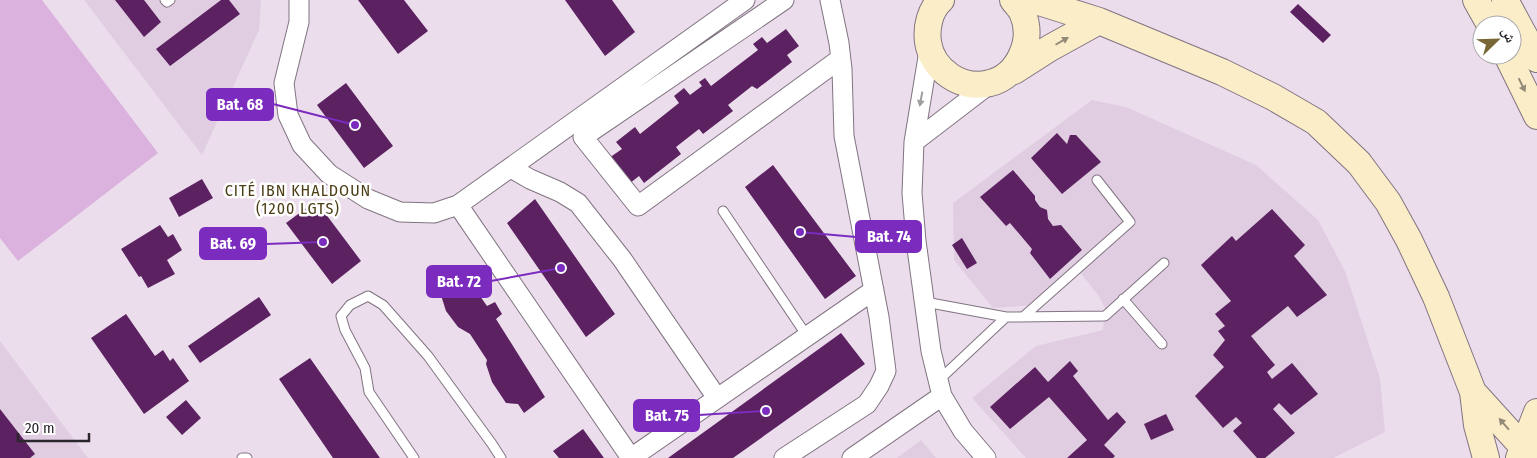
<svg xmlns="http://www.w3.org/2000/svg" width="1537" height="458" font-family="'Fira Sans Condensed','Noto Naskh Arabic',sans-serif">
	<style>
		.built { fill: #e0cde1 }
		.green { fill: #dbb2dd }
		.building { fill: #5b2160 }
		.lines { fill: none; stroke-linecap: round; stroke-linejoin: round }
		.lane-casing { stroke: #807481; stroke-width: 11 }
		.street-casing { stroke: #807481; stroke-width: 21 }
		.secondary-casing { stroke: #807481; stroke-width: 28 }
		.lane { stroke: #fff; stroke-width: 9 }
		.street { stroke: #fff; stroke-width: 19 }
		.secondary { stroke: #faedc7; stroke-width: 26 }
		.oneway { fill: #938a7a }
		.oneway2 { fill: #a09ea0 }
		.labels { text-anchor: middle; stroke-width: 5; stroke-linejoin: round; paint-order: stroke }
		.neighbourhood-label { font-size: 16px; letter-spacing: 1px; fill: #4c3e16; stroke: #fff }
		.leader { fill: none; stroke: #7b2cbf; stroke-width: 2 }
		.callout-dot { fill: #7b2cbf; stroke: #fff; stroke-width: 2 }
		.callout { fill: #7b2cbf; stroke: #7b2cbf; stroke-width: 2 }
		.callout-label { font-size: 16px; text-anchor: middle; font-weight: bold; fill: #fff }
	</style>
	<rect width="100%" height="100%" fill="#ecdded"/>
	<path class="built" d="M84 0H261L259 30 202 155Z
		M1092 100 1126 107 1256 165 1318 220 1345 271 1380 378 1385 432 1333 458H1026L972 398 1036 346 1103 330 1105 308 1098 295 1079 271 1033 305 993 308 954 260 953 203Z
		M0 341 88 458H0Z
		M921 440 936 458H897Z"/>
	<path class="green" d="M0 0H42L158 153 18 261 0 238Z"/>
	<path class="building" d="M115 0H144L161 22 144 37Z
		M221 0H229L240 14 170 66 156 49Z
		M358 0H404L428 31 398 54Z
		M565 0H612L635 32 605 56Z
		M1298 4 1331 35 1323 43 1290 12Z
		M786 29 799 46 787 55 792 62 757 89 752 86 728 105 733 111 703 134 699 129 676 147 681 154 644 183 639 176 629 184 609 158 622 149 616 142 635 127 640 134 679 103 674 96 684 88 690 95 702 86 699 82 705 78 711 86 758 50 753 44 762 37 767 43Z
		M346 83 393 146 364 168 317 105Z
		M1057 133 1067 144 1070 135H1076L1101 162 1062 194 1031 158Z
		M773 165 856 276 825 299 745 187Z
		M1013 170 1035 196V200L1040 207 1047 210 1048 219 1053 226 1061 225 1082 250 1050 279 1030 253 1032 249 1010 223 1006 226 980 197Z
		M202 179 213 198 179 217 169 198Z
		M535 199 615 314 586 337 507 223Z
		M316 201 361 261 332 284 286 223Z
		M1272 209 1305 245 1294 256 1327 295 1297 317 1288 306 1251 336 1275 365 1267 372 1272 379 1292 363 1318 394 1291 415 1279 403 1273 409 1295 433 1265 458H1257L1233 431 1242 423 1236 417 1223 428 1195 396 1224 367 1213 355 1225 340 1218 331 1225 326 1215 314 1231 301 1201 265 1232 236 1236 241Z
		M160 225 168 237 173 234 182 250 167 260 175 274 148 288 141 276 139 277 121 249Z
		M962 238 977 263 967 269 952 245Z
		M465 275 472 283 480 280 487 291 480 296 487 306 495 302 502 314 496 319 545 397 524 413 518 404 506 403 492 382 486 364 487 360 470 334 458 327 446 311 440 292Z
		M259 297 271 315 200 363 188 346Z
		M126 314 155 356 163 350 170 361 173 358 189 381 144 414 91 338Z
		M841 333 865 364 733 458H668Z
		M310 358 380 458H333L279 379Z
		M1070 361 1078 371 1073 376 1108 420 1117 412 1126 422 1104 445 1115 456 1113 458H1067L1087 440 1049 397 1010 429 990 407 1035 367 1048 382Z
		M186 400 201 418 182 435 166 417Z
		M0 409 35 454 30 458H0Z
		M1166 414 1174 430 1151 440 1144 424Z
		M583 429 604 458H559L553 451Z"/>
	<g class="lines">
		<defs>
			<path id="lane" d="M165 0 167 2 170 0
				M723 211 807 336
				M1123 299 1162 344
				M925 302 1006 317
				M1023 317 1130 222 1097 180
				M939 380 1006 317 1105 316 1164 263
				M242 458H247
				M414 458 369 392 365 368 345 330 341 316 350 305 368 296 383 305 428 356 492 444 501 458"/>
			<path id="street" d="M299 0V22L284 83 288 115 302 145 329 174 368 199 400 212 434 213 458 205 745 0
				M784 0 583 137 638 206 840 59
				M929 51 914 142 991 83
				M914 142 912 193 916 241 931 351 942 396 963 431 986 458
				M511 168 530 179 560 192 578 203 622 259 717 398
				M458 205 631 458
				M631 458 874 290
				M784 458 867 404 879 386 886 371 879 317 844 136 842 69 839 43 830 0
				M852 458 942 396"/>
			<path id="secondary" d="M941 0C930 10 926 27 928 42 932 70 962 91 990 83 1019 76 1035 39 1022 12 1020 8 1016 4 1013 0
				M1033 0 1099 21 1222 72 1273 97 1316 122 1359 163 1388 202 1409 240 1436 297 1473 392 1477 425 1486 458
				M1476 0 1490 25
				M1505 0 1537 59
				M1507 55 1537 116
				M1014 71 1050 48 1099 21
				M1473 392 1533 458
				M1519 458 1537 412"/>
		</defs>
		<use href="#lane" class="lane-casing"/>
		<use href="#street" class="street-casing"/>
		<use href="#secondary" class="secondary-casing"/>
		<use href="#lane" class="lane"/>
		<use href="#street" class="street"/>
		<use href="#secondary" class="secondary"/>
	</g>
	<defs><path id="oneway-solid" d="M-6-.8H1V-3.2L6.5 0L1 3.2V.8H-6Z" transform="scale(1.25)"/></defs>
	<g class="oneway">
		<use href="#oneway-solid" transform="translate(1062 41) rotate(-30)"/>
		<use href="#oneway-solid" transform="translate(1522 85) rotate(64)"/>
		<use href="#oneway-solid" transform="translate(1504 424) rotate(-131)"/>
	</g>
	<use class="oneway2" href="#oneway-solid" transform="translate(921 99) rotate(100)"/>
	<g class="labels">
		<g class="neighbourhood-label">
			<text x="298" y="196">CITÉ IBN KHALDOUN<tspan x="298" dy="18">(1200 LGTS)</tspan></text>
		</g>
	</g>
	<path class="leader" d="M355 125L273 104M800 232L856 237M323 242L266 244M561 268L491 281M766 411L699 415"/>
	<g class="callout-dot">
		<circle cx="355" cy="125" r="5"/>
		<circle cx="800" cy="232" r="5"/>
		<circle cx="323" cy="242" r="5"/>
		<circle cx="561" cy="268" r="5"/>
		<circle cx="766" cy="411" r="5"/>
	</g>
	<g class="callout">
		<rect x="207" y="89" width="66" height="31" rx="5"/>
		<rect x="856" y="221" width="65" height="31" rx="5"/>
		<rect x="200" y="228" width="66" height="31" rx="5"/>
		<rect x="427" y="266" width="64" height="31" rx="5"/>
		<rect x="634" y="400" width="65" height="31" rx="5"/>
	</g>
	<g class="callout-label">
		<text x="240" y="110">Bat. 68</text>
		<text x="889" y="242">Bat. 74</text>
		<text x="233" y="249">Bat. 69</text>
		<text x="459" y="287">Bat. 72</text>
		<text x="667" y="421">Bat. 75</text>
	</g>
	<g transform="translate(1497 40) rotate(67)"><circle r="24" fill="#ffffff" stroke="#aba9ab"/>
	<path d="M0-4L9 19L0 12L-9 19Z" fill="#786634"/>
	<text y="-8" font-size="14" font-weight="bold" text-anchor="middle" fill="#2c272d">ش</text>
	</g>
	<path d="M18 433v8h71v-8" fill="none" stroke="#2c272d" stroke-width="2.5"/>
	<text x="25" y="433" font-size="15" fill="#2c272d" stroke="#ffffff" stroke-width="4" paint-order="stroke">20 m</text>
</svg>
